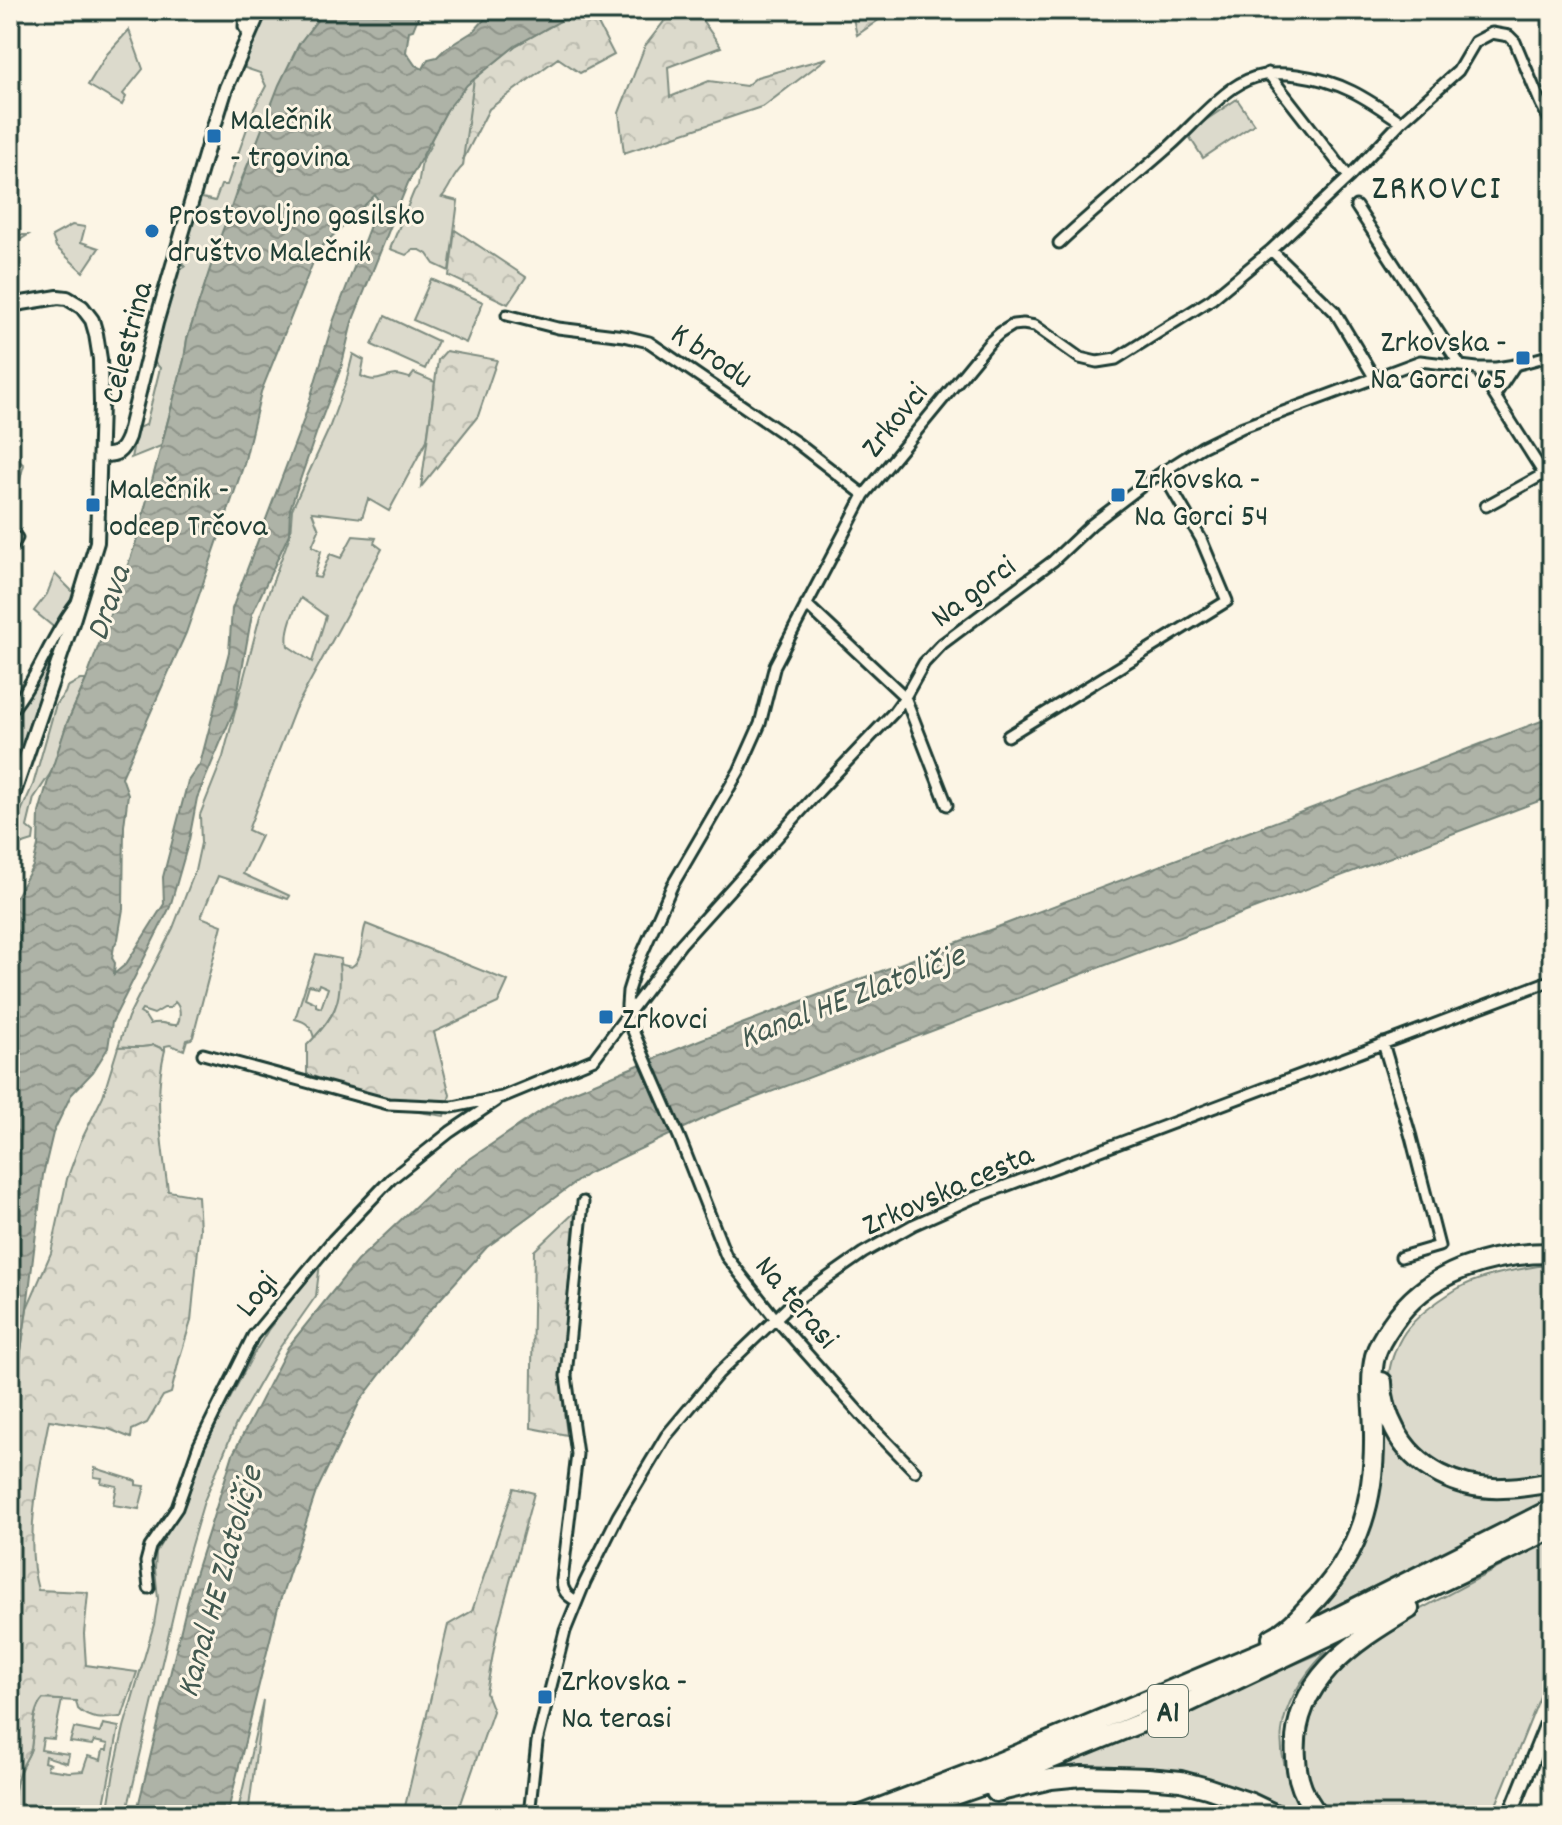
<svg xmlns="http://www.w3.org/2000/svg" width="1562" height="1825" font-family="Dekko,sans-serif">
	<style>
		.grass { fill: #dcdacc; stroke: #7e8c80; stroke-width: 2; fill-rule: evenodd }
		.forest { fill: url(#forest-crowns); stroke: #7e8c80; stroke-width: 2 }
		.water { fill: url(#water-waves); stroke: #758479; stroke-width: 2; fill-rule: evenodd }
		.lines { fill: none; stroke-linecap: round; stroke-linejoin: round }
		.minor-casing { stroke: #1f3d34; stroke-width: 15 }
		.tertiary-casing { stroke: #1f3d34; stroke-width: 18 }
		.motorway-casing { stroke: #1f3d34; stroke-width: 24 }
		.minor { stroke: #fcf5e5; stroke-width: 9 }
		.tertiary { stroke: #fcf5e5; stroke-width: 12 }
		.motorway { stroke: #fcf5e5; stroke-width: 18 }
		.poi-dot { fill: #1f6fb2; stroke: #fcf5e5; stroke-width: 3 }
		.labels { text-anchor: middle; stroke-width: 6; stroke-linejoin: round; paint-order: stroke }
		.shield { fill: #fcf5e5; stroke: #617469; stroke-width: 2 }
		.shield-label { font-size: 30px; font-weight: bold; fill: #1f3d34 }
		.poi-label { font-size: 32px; fill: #1f3d34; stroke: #fcf5e5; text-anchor: start }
		.street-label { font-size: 32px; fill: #1f3d34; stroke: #fcf5e5 }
		.water-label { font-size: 34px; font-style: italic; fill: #435a51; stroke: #fcf5e5 }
		.quarter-label { font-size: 36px; letter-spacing: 2px; fill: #1f3d34; stroke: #fcf5e5 }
	</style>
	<defs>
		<pattern id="forest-crowns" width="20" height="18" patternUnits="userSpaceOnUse" patternTransform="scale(2)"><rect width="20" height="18" fill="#dcdacc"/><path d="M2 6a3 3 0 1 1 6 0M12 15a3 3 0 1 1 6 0" fill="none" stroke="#bcbcb0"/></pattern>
		<pattern id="water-waves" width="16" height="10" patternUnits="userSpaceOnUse" patternTransform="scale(2)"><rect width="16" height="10" fill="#aeb3a7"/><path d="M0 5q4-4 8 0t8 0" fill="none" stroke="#8d9389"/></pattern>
	</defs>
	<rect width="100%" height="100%" fill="#fcf5e5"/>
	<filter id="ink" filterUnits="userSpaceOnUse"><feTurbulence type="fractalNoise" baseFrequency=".0125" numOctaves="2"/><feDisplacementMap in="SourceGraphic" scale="16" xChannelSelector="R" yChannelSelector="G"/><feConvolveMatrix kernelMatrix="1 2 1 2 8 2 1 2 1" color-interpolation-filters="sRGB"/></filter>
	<g filter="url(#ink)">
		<path class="grass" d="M264 10H325L299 44 237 190 187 339 184 360 161 446 131 458 137 428 146 425 160 368 152 359 176 271 185 267 184 264 177 267 198 197 215 201 221 185H227L254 109 266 86 260 73 245 68 244 54Z
			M129 30 143 69 123 94 126 97 122 105 88 85 107 54Z
			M475 74 463 166C452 176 451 187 442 197L458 201 449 271 434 264 427 254 420 250H413L406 255 390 249 414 191 418 186 422 160 432 143 431 140 448 107Z
			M1237 99 1254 124 1203 158 1187 133Z
			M10 205 19 215 15 218 19 223 15 229 18 235H28L10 246Z
			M72 225 85 227 81 242 99 248 83 272 56 247 52 236Z
			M431 279 483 302 466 343 413 320Z
			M385 316 438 341 425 369 372 345Z
			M353 354 364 360 361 376C377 384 380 377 396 375 399 375 406 377 410 378L414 373 435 382 427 440 389 511 368 499 362 518 312 512 319 530 312 546 321 551 314 577 320 578 330 554 341 558 353 536 376 538 374 543 382 549 295 709 248 830 261 836 243 874 290 896 288 899 218 876 201 917 222 925 193 1037 191 1039 187 1040 184 1050 170 1045 165 1046V1050L154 1045C142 1049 131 1046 118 1047L128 1017 173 928 195 871 201 843 200 815 223 757 260 616 290 535 292 509 328 431 346 382ZM301 598 326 616 312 662 288 646C285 630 293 612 301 598ZM175 1002C181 1007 181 1018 177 1025 168 1026 163 1020 150 1024L145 1016 140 1013 142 1010 154 1014 164 1008H170Z
			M55 574 76 595 56 629 34 611 47 594Z
			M55 643 62 645 12 784 10 783V716Z
			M80 680H86L67 723 52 771 34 798 27 827 34 833 33 841 20 845 10 852V836L33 785 56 704 65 693 67 687Z
			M316 954 341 959C338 968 342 976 341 985 340 1006 328 1023 314 1038 311 1026 307 1022 295 1019ZM319 984 328 988 321 1008 316 1006V1003L305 998 309 985 318 987Z
			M320 1263 316 1296 278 1350 236 1424 204 1501 184 1569 126 1815H107L114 1772 124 1727 154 1624 158 1599 155 1569 156 1552 185 1504 205 1446 253 1355 268 1330Z
			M1538 1266H1552V1475C1530 1478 1501 1483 1479 1478 1464 1475 1424 1456 1415 1445 1403 1430 1390 1402 1389 1384 1387 1368 1396 1345 1405 1332 1417 1315 1439 1300 1457 1289 1481 1275 1511 1271 1538 1266Z
			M1380 1416 1397 1451 1416 1470 1447 1487H1552V1498L1309 1619 1340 1578Z
			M95 1468 136 1481V1485L145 1486 139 1509 113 1505 117 1486 101 1483 102 1478 94 1477Z
			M1552 1539V1667L1492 1815H1324L1309 1796 1299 1744 1303 1722 1328 1675 1415 1612Z
			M1325 1653C1274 1706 1267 1754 1308 1815H1290L1250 1797 1043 1772 1316 1655Z
			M43 1699 62 1700 54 1739 43 1738 41 1750 69 1754 67 1763 45 1756 44 1762 50 1764 47 1766 48 1769 69 1772 83 1771 88 1756 101 1760 103 1750H107L108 1744 94 1741 92 1745 70 1742 74 1728 100 1733 103 1724 119 1727 102 1815H14C13 1801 15 1784 20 1771 23 1763 29 1756 31 1748 34 1732 31 1712 43 1699Z
			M263 1700 248 1815H237Z"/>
		<path class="forest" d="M580 10H604L596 20 614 55 580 73 558 58 489 109 463 160 474 79 515 46Z
			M673 10H695L721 47 668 67 670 97 709 81 746 86 757 77 827 58 764 106 624 153 619 113 645 46Z
			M851 10H880L883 17 857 35Z
			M455 230 526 277 508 304 449 276Z
			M446 351 497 360 478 416 421 487 438 360Z
			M17 459 24 465C19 479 18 499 10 510V465L12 462Z
			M366 924 508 981 498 1003 434 1032 450 1095 444 1116 359 1103 342 1097 343 1087 307 1074V1045C334 1018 343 1003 339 964L351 967C365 959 360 938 366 924Z
			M154 1045 165 1050C153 1097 162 1144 168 1191L198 1196 200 1229 191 1321 179 1360 171 1393 163 1396 147 1423 132 1430 131 1438 109 1429 49 1420C39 1470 24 1540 38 1590L85 1592 88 1593 84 1634 86 1665 137 1672 122 1717C105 1719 90 1721 78 1709L76 1701 43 1699C31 1711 34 1732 31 1748 29 1756 23 1763 20 1771 15 1784 13 1801 14 1815H10V1429L27 1308 51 1253 67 1179 81 1141 103 1096 118 1047C131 1046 142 1049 154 1045Z
			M575 1212 560 1378 567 1435 531 1428 534 1251Z
			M514 1488 534 1493 498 1626 486 1693 493 1711 457 1815H403L448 1625 472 1611Z"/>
		<path class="water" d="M325 10H421L413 30 409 31 406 52 415 65 423 69 428 59 437 57 445 49 474 31 493 10H580L515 46 467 85 447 110 408 183 352 322 341 368 318 428 290 509 289 534 252 614 235 708 197 798 189 840 170 907 112 1022 108 1048 93 1072 71 1095 53 1133 43 1175 27 1308 10 1429V907L33 866 38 846 39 813 47 784 67 723 86 680 135 545 184 360 187 339 222 232 279 85 299 44ZM375 195 379 202 333 322 304 419 232 609 229 652 200 764 188 781 163 877 164 904 126 964 114 974 115 963 112 958 114 946 118 939 123 909 124 826 128 794 122 777 186 633 244 464 261 392 318 250Z
			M1552 717V796L718 1112 587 1174 487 1247 425 1316 360 1401 316 1492 278 1607 227 1815H136L192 1584 233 1454 288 1347 357 1261 455 1169 563 1096 702 1039Z"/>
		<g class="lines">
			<defs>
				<path id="minor" d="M245 10 244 27 249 35
					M1268 73 1349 177
					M1356 206 1460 365
					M1059 243C1095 209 1133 179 1170 146 1191 127 1209 105 1233 88 1253 74 1273 72 1297 75 1341 81 1365 97 1401 122
					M1271 250 1335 312 1374 377
					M507 315 558 328 624 336 649 342 797 443 864 495
					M1477 368 1544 474 1486 506
					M1495 395 1515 365
					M10 550 17 538
					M806 604 905 697 947 805
					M10 712C37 680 50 637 76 604
					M1008 736 1227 601 1201 539 1162 472
					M1383 1043 1411 1137 1439 1246 1401 1257
					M203 1054 388 1104 453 1107 502 1097 594 1059 681 944 819 791 894 712 905 697 924 663 942 644 1053 561 1092 524 1147 482 1202 447 1243 427 1420 361 1477 368H1496L1515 365 1552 355
					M915 1471 872 1427 775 1318 726 1256 680 1139 627 1017V1005L628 991 634 972 672 886 739 771 760 724 775 665 864 495 990 342 1000 333 1013 325 1023 324 1035 326 1080 358 1097 362 1116 359 1212 299 1271 250 1349 177 1401 122 1458 71 1475 42 1492 33 1509 36 1515 42 1541 104 1552 124
					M149 1588 146 1562 150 1547 177 1508 199 1445 253 1336 333 1240 391 1179 450 1132 496 1101
					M577 1601C567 1596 562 1591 562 1580L577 1454 566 1376 583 1202
					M529 1815 537 1742 565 1631 585 1582 618 1516 666 1436 718 1374 793 1302 863 1253 913 1225 971 1199 1552 980"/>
				<path id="tertiary" d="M10 305 58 297 67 298 82 307 92 320 96 334 100 359 101 404 97 542 74 617 10 804
					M100 455C117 456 122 452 128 437L156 323 206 152 226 88 260 10
					M1510 1815 1552 1711"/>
				<path id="motorway" d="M1382 1382C1382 1398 1387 1415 1395 1430 1415 1469 1459 1490 1503 1488 1519 1488 1536 1485 1552 1482
					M1272 1638C1291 1629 1303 1612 1317 1598 1360 1551 1375 1498 1374 1435 1374 1409 1369 1382 1375 1356 1378 1345 1385 1334 1392 1324 1427 1271 1491 1253 1552 1253
					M996 1792 1051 1779 1082 1776 1148 1778 1181 1781 1207 1788 1251 1803 1276 1815
					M862 1815 1000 1762 1302 1635 1552 1509
					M897 1815 1007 1777 1177 1708 1552 1529
					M1318 1815C1304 1797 1297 1781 1296 1758 1290 1682 1352 1643 1409 1609"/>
			</defs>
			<use href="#minor" class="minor-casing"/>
			<use href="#tertiary" class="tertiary-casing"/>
			<use href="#motorway" class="motorway-casing"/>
			<use href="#minor" class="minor"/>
			<use href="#tertiary" class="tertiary"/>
			<use href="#motorway" class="motorway"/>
		</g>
	</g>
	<g class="poi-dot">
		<rect x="206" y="128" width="16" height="16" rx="4"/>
		<circle cx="152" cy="231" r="8"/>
		<rect x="1515" y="350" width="16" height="16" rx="4"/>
		<rect x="1110" y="487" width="16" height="16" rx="4"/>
		<rect x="85" y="497" width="16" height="16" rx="4"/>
		<rect x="598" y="1009" width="16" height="16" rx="4"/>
		<rect x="537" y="1689" width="16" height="16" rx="4"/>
	</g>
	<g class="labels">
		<rect class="shield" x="1148" y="1685" width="40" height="52" rx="6"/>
		<g class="shield-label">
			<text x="1168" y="1721">A1</text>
		</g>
		<g class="poi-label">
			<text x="230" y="129">Malečnik<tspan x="230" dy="37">- trgovina</tspan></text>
			<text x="168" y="224">Prostovoljno gasilsko<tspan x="168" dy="37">društvo Malečnik</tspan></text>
			<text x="1507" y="351" text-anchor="end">Zrkovska -<tspan x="1507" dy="37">Na Gorci 65</tspan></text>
			<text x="1134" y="488">Zrkovska -<tspan x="1134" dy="37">Na Gorci 54</tspan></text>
			<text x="109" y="498">Malečnik -<tspan x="109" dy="37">odcep Trčova</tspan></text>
			<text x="622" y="1028">Zrkovci</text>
			<text x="561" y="1690">Zrkovska -<tspan x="561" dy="37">Na terasi</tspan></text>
		</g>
		<g class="street-label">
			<text transform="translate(125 342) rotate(-75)" y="11">Celestrina</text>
			<text transform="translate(713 354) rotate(34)" y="11">K brodu</text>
			<text transform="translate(893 419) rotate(-51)" y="11">Zrkovci</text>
			<text transform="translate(972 590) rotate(-37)" y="11">Na gorci</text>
			<text transform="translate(947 1188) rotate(-24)" y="11">Zrkovska cesta</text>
			<text transform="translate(255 1293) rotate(-51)" y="11">Logi</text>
			<text transform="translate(798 1301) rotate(50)" y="11">Na terasi</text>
		</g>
		<g class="water-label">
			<text transform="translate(106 602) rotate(-71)" y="12">Drava</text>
			<text transform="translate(851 994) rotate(-21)" y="12">Kanal HE Zlatoličje</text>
			<text transform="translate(217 1581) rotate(-74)" y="12">Kanal HE Zlatoličje</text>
		</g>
		<g class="quarter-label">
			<text x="1437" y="198">ZRKOVCI</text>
		</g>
	</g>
	<rect width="1562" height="1825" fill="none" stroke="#fcf5e5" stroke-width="40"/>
	<rect x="20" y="20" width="1522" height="1785" fill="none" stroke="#1f3d34" stroke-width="3" filter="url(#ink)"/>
</svg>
